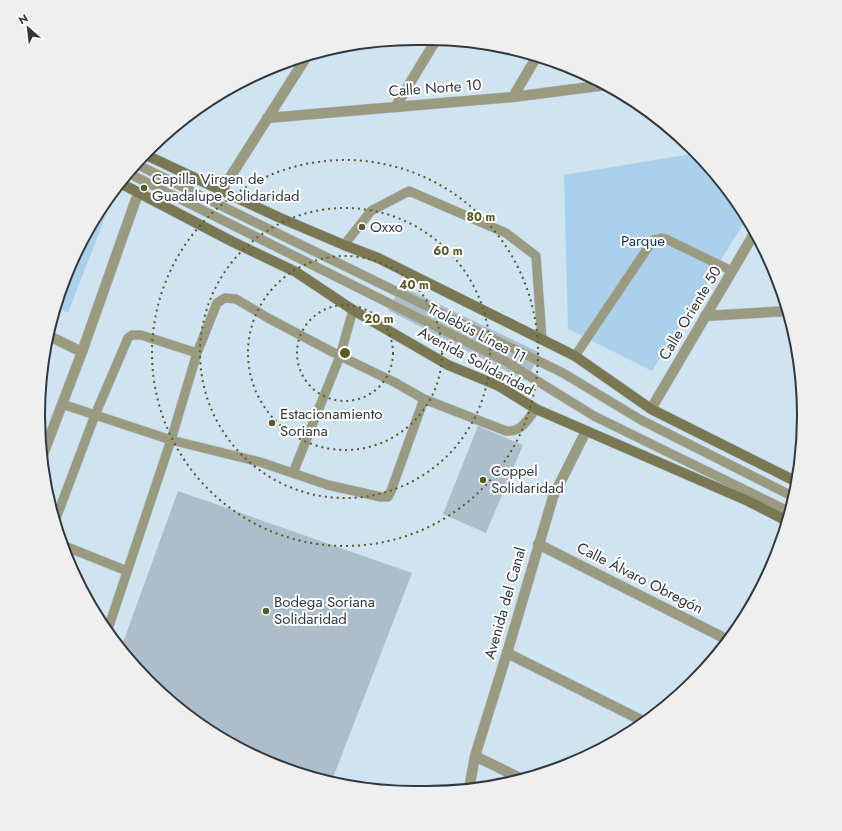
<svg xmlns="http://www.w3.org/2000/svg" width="842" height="831" font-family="Jost,sans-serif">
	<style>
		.green { fill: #aad0eb }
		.building { fill: #acbecc }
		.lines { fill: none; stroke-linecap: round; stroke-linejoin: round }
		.lane-casing { stroke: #b0c1cc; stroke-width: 10 }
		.street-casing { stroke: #b0c1cc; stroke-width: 11 }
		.secondary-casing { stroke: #b0c1cc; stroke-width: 11 }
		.lane { stroke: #9a9a81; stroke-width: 9 }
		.street { stroke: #9a9a81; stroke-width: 10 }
		.secondary { stroke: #797853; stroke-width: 10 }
		.ring { fill: none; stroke: #5b5926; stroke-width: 2; stroke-dasharray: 2 4 }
		.poi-dot { fill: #5b5926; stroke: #fff; stroke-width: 1.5 }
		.labels { text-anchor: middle; stroke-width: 4; stroke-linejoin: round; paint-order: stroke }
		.street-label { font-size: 15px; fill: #32393e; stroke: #fff }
		.poi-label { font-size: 15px; fill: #32393e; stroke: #fff; text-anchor: start }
		.park-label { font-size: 15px; fill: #093750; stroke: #fff }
		.rim { fill: none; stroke: #32393e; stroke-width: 2 }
		.centre { fill: #5b5926; stroke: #fff; stroke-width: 2 }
		.ring-label { font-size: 12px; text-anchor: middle; font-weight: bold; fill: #5b5926; stroke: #fff; stroke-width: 4; stroke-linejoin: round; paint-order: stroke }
	</style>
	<rect width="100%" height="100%" fill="#cfe3f0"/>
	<path class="green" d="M697 153 740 206 747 218 652 371 568 329 564 175Z
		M116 189 68 313 56 307 67 271 101 206Z"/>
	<path class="building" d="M401 286 540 353 526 381 388 310Z
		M478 426 523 445 486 533 443 514Z
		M178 491 412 573 331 783 271 764 206 730 149 683 121 648Z"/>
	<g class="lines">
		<defs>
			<path id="lane" d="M136 164 563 373 641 420 794 497
				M128 173 505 361 594 416 790 512
				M344 245 371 211 409 191 506 233 536 256 542 340
				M575 356 653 240 661 238 666 239 732 271
				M62 404 171 440 260 462 328 485 381 497H388L391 491 424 399
				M293 473 340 356 353 310
				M55 521 95 415 128 338 132 335H141L197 353
				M62 545 127 571
				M107 632 171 440 197 353 217 303 225 298 236 299 268 318 340 356 394 382 424 399 506 431C522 432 527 420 536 409"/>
			<path id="street" d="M513 97 537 56
				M396 106 436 40
				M267 118 513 97 606 85
				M222 190 307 56
				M705 316 787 311
				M47 335 82 352
				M651 409 755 232
				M42 457 82 352 136 199
				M538 544 728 640
				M507 653 645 722
				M475 756 522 779
				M469 789 475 756 507 653 553 497 586 431"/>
			<path id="secondary" d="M144 154 278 217 344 245 378 258 575 356 651 409 797 482
				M120 183 233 242 296 272 353 310 448 365 499 386 536 409 748 501 787 521"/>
		</defs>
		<use href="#lane" class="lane-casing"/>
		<use href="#street" class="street-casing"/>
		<use href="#secondary" class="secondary-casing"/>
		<use href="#lane" class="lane"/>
		<use href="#street" class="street"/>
		<use href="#secondary" class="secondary"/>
	</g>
	<g class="ring">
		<circle cx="345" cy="353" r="48"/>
		<circle cx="345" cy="353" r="97"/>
		<circle cx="345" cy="353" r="145"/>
		<circle cx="345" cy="353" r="193"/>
	</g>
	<g class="poi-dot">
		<circle cx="144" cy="188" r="4"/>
		<circle cx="362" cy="227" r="4"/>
		<circle cx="272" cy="423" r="4"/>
		<circle cx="483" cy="480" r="4"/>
		<circle cx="266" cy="611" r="4"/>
	</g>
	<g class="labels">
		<g class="street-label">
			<text transform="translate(435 88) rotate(-4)" y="5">Calle Norte 10</text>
			<text transform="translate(690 313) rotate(-59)" y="5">Calle Oriente 50</text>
			<text transform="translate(477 333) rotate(28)" y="5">Trolebús Línea 11</text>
			<text transform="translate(476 361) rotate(28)" y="5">Avenida Solidaridad</text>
			<text transform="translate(640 578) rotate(27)" y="5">Calle Álvaro Obregón</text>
			<text transform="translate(505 603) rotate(-74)" y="5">Avenida del Canal</text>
		</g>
		<g class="poi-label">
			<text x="152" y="184">Capilla Virgen de<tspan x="152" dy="17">Guadalupe Solidaridad</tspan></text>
			<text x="370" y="232">Oxxo</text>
			<text x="280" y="419">Estacionamiento<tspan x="280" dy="17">Soriana</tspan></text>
			<text x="491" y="476">Coppel<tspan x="491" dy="17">Solidaridad</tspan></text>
			<text x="274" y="607">Bodega Soriana<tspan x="274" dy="17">Solidaridad</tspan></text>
		</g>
		<g class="park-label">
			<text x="643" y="246">Parque</text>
		</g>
	</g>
	<path d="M0 0H842V831H0ZM415 45H427A370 370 0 0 1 797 415V416A370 370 0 0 1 427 786H415A370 370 0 0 1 45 416V415A370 370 0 0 1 415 45Z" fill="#efeff0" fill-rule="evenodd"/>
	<path class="rim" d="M415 45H427A370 370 0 0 1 797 415V416A370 370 0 0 1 427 786H415A370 370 0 0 1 45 416V415A370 370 0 0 1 415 45Z"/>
	<circle cx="345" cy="353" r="6" class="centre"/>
	<g class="ring-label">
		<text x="481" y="221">80 m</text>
		<text x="448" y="255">60 m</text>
		<text x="414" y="289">40 m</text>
		<text x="379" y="323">20 m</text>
	</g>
	<g transform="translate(28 28) rotate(332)" stroke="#ffffff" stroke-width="3" paint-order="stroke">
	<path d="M0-3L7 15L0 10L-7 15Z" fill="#32393e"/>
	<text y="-6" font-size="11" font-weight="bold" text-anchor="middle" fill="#32393e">N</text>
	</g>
</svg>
